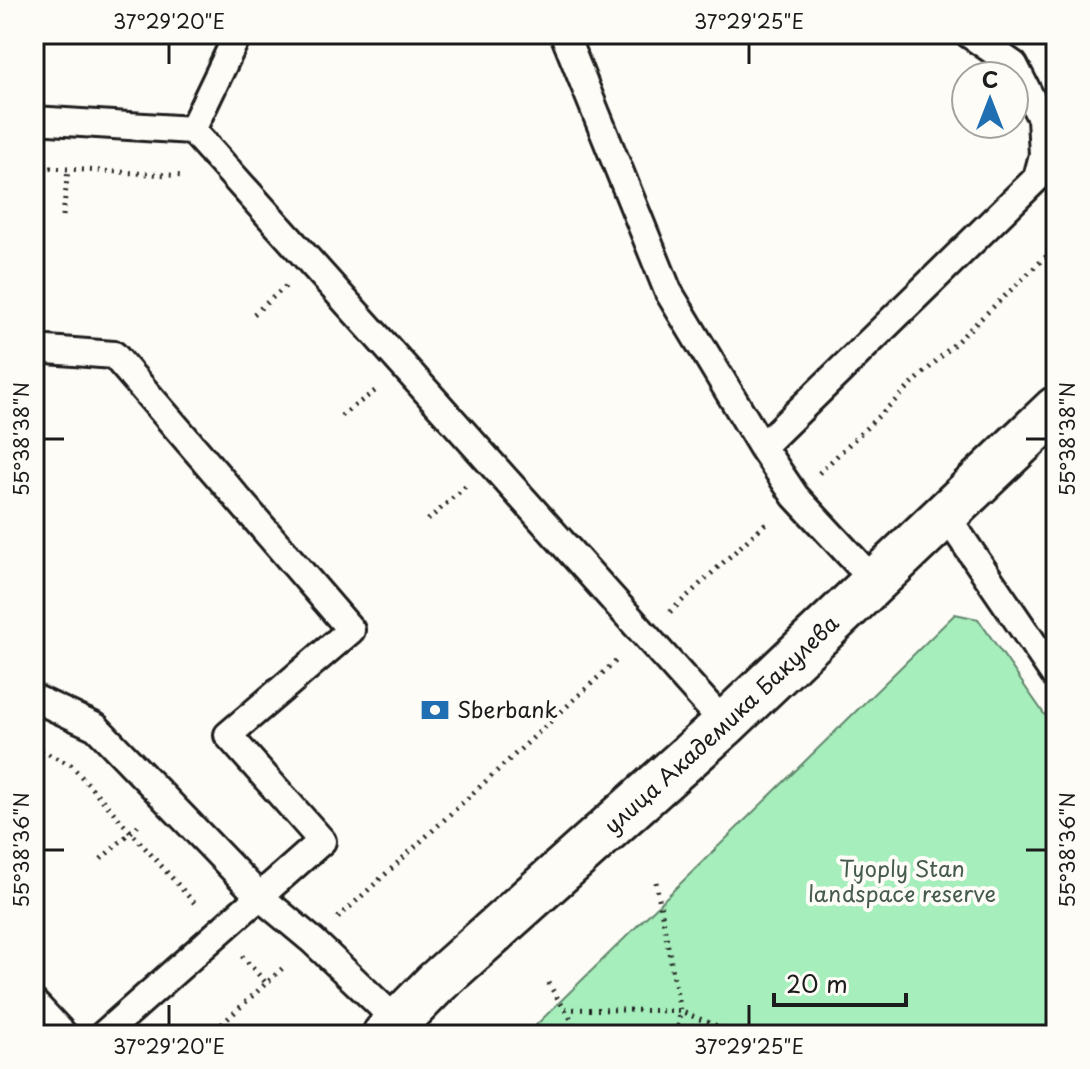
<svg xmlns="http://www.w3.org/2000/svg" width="1090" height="1069" font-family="'Playpen Sans',sans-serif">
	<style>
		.green { fill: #a6eebb; stroke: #61856c; stroke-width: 2 }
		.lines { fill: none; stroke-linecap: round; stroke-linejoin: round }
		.lane-casing { stroke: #1c1c1c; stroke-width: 32 }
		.street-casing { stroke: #1c1c1c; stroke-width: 50 }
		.path { stroke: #1c1c1c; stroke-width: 5; stroke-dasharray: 2 6; stroke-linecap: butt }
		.lane { stroke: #fdfcf7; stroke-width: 26 }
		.street { stroke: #fdfcf7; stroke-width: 44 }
		.ticks { fill: none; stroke: #1c1c1c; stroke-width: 3 }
		.labels { text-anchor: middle; stroke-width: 8; stroke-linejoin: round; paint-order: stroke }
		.poi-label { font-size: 22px; fill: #1c1c1c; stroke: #fdfcf7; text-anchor: start }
		.street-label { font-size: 22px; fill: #1c1c1c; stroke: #fdfcf7 }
		.park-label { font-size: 22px; fill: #455b4c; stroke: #fdfcf7 }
		.neatline { fill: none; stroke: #1c1c1c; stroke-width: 3 }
		.ticks-label { font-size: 20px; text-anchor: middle; fill: #1c1c1c }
	</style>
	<rect width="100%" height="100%" fill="#fdfcf7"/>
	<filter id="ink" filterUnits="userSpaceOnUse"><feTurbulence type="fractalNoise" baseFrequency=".0125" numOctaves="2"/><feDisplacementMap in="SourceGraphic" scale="16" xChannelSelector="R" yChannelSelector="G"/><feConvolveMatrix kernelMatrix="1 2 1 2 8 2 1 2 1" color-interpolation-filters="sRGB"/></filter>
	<g filter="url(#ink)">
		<path class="green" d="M955 614 978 619 1056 731V1035H526Z"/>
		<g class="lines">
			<defs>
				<path id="lane" d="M564 34 668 291 762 447 795 496 875 582
					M34 120 192 130 725 724
					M192 130 238 34
					M34 349 114 355 351 630 228 735 322 841 103 1035
					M762 447 1037 178 1043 155 1041 118 1014 65 969 34
					M945 514 1056 677
					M34 698 96 727 259 896 313 941 399 1023
					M34 1003 64 1035"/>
				<g id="street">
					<path id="s1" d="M385 1035 436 983 725 724 1056 409"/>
				</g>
			</defs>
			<use href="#lane" class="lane-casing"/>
			<use href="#street" class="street-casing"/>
			<path class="path" d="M34 167 185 176
				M63 216 68 169
				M1046 257 1056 267
				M254 314 287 285
				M341 416 379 388
				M819 473 1056 247
				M428 520 466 486
				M670 612 768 521
				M34 747 71 765 198 907
				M101 859 142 822
				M656 882 680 1011 677 1035
				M338 918 618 659
				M242 956 266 983
				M548 983 581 1035
				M565 1009 680 1011 739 1035
				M210 1035 286 965"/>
			<use href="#lane" class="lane"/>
			<use href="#street" class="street"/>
		</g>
	</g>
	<path class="ticks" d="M169 44V64M749 44V64M44 439H64M1026 439H1046M44 850H64M1026 850H1046M169 1005V1025M749 1005V1025"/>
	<defs>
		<symbol id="bank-bare" viewBox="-9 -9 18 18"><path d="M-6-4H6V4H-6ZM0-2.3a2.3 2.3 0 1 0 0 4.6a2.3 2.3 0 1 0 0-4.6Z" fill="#1f6fb2" stroke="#fdfcf7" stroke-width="2.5" paint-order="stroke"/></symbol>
	</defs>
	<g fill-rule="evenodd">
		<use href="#bank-bare" x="415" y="690" width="40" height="40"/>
	</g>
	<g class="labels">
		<g class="poi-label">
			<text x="457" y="718">Sberbank</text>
		</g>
		<g class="street-label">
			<text dy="8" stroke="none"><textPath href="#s1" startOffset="458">улица Академика Бакулева</textPath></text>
		</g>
		<g class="park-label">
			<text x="902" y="877">Tyoply Stan<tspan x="902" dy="25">landspace reserve</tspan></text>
		</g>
	</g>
	<rect width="1090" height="1069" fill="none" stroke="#fdfcf7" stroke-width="88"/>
	<g transform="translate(990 100)"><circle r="38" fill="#fdfcf7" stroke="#a3a29f" stroke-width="2"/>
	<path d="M0-6L14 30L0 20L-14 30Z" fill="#1f6fb2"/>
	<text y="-12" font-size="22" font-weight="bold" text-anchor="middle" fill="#1c1c1c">С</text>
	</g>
	<path d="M774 993v12h132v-12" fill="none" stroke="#1c1c1c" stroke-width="4"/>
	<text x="786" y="993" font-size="24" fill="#1c1c1c" stroke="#fdfcf7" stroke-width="6" paint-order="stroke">20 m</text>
	<rect x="44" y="44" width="1002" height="981" class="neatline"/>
	<g class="ticks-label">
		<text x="169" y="29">37°29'20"E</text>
		<text x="749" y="29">37°29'25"E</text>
		<text transform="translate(22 439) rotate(-90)" y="7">55°38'38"N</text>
		<text transform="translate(1068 439) rotate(-90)" y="7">55°38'38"N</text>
		<text transform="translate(22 850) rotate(-90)" y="7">55°38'36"N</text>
		<text transform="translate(1068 850) rotate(-90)" y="7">55°38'36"N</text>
		<text x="169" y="1054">37°29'20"E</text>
		<text x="749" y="1054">37°29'25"E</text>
	</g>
</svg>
